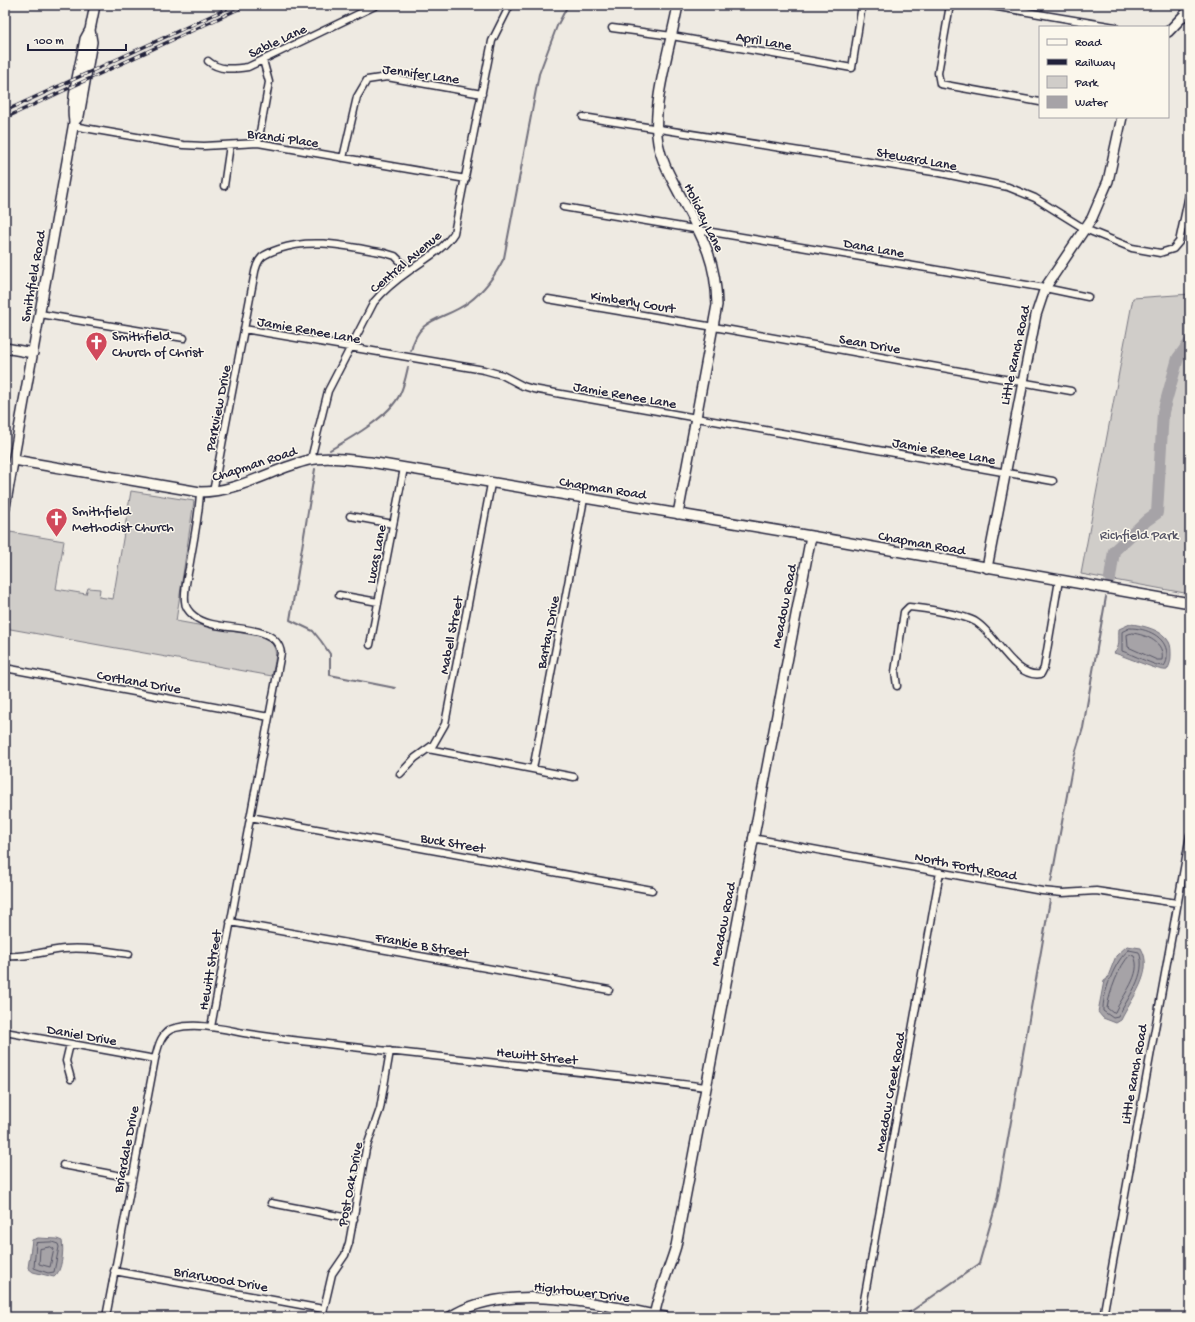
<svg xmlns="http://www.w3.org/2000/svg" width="1195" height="1322" font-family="'Gochi Hand',sans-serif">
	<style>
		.green { fill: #d0cdc9; stroke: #797882 }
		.water { fill: #a6a3a7; stroke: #716f7c }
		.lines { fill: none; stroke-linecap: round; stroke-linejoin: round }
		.shore { stroke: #575666; stroke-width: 1 }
		.stream { stroke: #716f7c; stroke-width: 2 }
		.river { stroke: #a6a3a7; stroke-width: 12 }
		.street-casing { stroke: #22223b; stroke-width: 9 }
		.secondary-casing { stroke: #22223b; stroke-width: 12 }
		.street { stroke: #fbf7ec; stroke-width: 6 }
		.secondary { stroke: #fbf7ec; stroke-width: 9 }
		.rail-casing { stroke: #22223b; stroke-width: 3.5 }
		.rail { stroke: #fbf7ec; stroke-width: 2; stroke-dasharray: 6; stroke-linecap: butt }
		.labels { text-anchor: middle; stroke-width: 3; stroke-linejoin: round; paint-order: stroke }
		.street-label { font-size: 14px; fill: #22223b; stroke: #fbf7ec }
		.poi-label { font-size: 14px; fill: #22223b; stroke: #fbf7ec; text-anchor: start }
		.park-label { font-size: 14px; fill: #565566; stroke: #fbf7ec }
	</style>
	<rect width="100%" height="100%" fill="#eeeae2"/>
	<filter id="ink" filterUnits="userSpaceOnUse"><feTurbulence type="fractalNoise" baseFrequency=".025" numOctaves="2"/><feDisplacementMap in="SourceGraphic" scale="8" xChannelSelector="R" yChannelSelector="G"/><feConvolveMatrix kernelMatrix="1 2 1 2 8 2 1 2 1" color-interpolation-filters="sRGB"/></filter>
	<g filter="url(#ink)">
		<path class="green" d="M1190 294V594L1081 574 1133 298Z
			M131 491 194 501 176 621 264 637C281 647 275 659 272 676L5 628V561L10 532 64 541 56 589 86 594 88 588 100 589 99 597 113 599Z"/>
		<path class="water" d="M1130 624C1142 625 1163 630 1169 642 1171 645 1171 651 1171 655 1171 661 1170 665 1167 670 1160 672 1125 656 1114 653 1121 647 1118 638 1119 629Z
			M1127 946 1141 948C1155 972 1131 999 1121 1020L1116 1023 1103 1018 1098 1012 1104 981 1107 979 1116 956Z
			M38 1238 57 1239 62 1241C64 1250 62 1272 54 1277L33 1272 28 1268 32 1240Z"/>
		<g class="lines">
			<path class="shore" d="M1130 628C1146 628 1166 636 1167 654 1167 659 1167 662 1164 666 1156 667 1132 654 1122 651V632Z
				M1132 633C1147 635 1165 642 1162 660H1157L1128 647 1127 635Z
				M1129 950 1139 952C1148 975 1127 998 1118 1017L1113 1018 1103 1011C1102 995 1115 959 1129 950Z
				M1130 955 1134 956C1143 974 1122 996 1115 1012L1113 1013 1107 1008C1109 994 1119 965 1130 955Z
				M52 1242 58 1244 59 1247 54 1272 48 1273 34 1268 36 1243Z
				M51 1247 54 1249 50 1267 39 1264 40 1249Z"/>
			<path class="stream" d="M411 351C419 315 444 321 469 302 485 290 495 276 504 258L539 74 557 26 568 5
				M330 450C351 438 390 416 400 394 404 386 406 376 408 367
				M315 469 290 620 313 631 321 641 330 654V675L395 688
				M1051 882 1074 757 1083 728 1106 597
				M903 1317 979 1264 997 1201 1050 900"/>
			<path class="river" d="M1110 578 1114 551 1147 520 1157 513 1163 412 1178 358 1190 342"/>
			<defs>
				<path id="street" d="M950 5 938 73 940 84 1040 102
					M986 5 1115 27
					M612 28 672 36 852 68 862 5
					M208 61C219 71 234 69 248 67L377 5
					M583 117 940 173 1008 187 1035 198 1085 229 1132 248 1160 253 1173 249 1179 242 1190 190
					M73 126 183 145 204 146 258 143 466 179
					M258 143 269 82 263 60
					M343 158 357 97 367 80 387 77 482 94
					M224 186 230 145
					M563 207 1045 288 1088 297
					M548 299 714 327 1071 391
					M40 314 184 338
					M244 329 484 370 502 375 523 386 533 389 1053 481
					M311 459 328 391 374 302C384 290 396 280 409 271 425 259 443 250 454 233L492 41 510 5
					M200 492C199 517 193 543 189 568 187 578 184 590 185 601 185 608 189 612 194 616 216 635 276 619 281 653L211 1027
					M213 492 254 277C255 270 257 262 262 257 267 253 273 251 279 249 314 237 349 247 385 253L395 256 409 270
					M350 516 393 524
					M339 595 378 602
					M370 645 404 468
					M5 668 269 717
					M897 686 895 672 904 612 909 607C923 608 965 615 976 622 996 634 1014 679 1041 674L1044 668 1059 580
					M428 749 574 777
					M533 769 584 499
					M400 774 415 758 433 745 445 724 491 484
					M250 817 652 890
					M752 838 1042 891 1063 893 1096 891 1177 903
					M230 922 609 990
					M5 956C25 958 44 951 64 949 85 947 108 951 129 954
					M5 1032 155 1059
					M70 1044 66 1061 71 1079
					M63 1165 132 1178
					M271 1203 354 1219
					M114 1271 323 1309
					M106 1317 155 1059C158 1047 161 1031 175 1028 199 1022 226 1030 250 1034 270 1037 290 1040 310 1042 442 1058 574 1070 705 1087
					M322 1317 332 1274 345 1255 349 1243 366 1149 380 1109 390 1051
					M861 1317 940 872
					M1103 1317 1190 835"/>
				<path id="secondary" d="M678 5C671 44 651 105 658 143 662 164 673 181 682 199 703 238 716 260 717 305L678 514
					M1168 32 1190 9
					M74 122 79 116 92 42 90 30 95 5
					M5 348 33 353
					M14 460 200 492C239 492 272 469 309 460 328 456 351 460 370 462L811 536 1190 603
					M5 507 74 122C70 98 81 64 85 39L90 30
					M987 568 1036 315 1045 288 1092 218 1098 204 1108 181 1122 117
					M450 1317C506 1280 603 1305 665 1317
					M654 1317C658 1292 669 1270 676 1246L811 536"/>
			</defs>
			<use href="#street" class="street-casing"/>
			<use href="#secondary" class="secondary-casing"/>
			<use href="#street" class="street"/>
			<use href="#secondary" class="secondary"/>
			<defs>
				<path id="rail" d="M5 111 226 9
					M5 118 247 5"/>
			</defs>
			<use href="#rail" class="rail-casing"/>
			<use href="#rail" class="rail"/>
		</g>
	</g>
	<defs>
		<symbol id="church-pin" viewBox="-11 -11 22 30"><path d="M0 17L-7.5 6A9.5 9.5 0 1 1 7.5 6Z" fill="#d1495b" stroke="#fbf7ec"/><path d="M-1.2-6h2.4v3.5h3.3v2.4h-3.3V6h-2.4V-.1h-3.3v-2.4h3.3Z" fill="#fff"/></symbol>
	</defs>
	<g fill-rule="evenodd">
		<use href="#church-pin" x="84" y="330" width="25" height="34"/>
		<use href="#church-pin" x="44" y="506" width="25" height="34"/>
	</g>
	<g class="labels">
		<g class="street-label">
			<text transform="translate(277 40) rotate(-25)" y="5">Sable Lane</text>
			<text transform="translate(764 40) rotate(10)" y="5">April Lane</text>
			<text transform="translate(421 73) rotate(8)" y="5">Jennifer Lane</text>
			<text transform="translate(283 137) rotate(8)" y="5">Brandi Place</text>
			<text transform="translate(917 158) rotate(10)" y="5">Steward Lane</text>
			<text transform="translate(705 217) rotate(64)" y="5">Holiday Lane</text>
			<text transform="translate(874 247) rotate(10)" y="5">Dana Lane</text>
			<text transform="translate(405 261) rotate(-40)" y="5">Central Avenue</text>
			<text transform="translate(32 276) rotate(-80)" y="5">Smithfield Road</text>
			<text transform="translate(633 301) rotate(9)" y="5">Kimberly Court</text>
			<text transform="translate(309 329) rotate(10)" y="5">Jamie Renee Lane</text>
			<text transform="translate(870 343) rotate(10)" y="5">Sean Drive</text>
			<text transform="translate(1014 355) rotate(-78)" y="5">Little Ranch Road</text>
			<text transform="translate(625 394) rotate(10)" y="5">Jamie Renee Lane</text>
			<text transform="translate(217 408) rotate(-79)" y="5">Parkview Drive</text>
			<text transform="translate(944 450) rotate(10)" y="5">Jamie Renee Lane</text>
			<text transform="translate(254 463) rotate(-18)" y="5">Chapman Road</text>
			<text transform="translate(603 487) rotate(9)" y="5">Chapman Road</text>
			<text transform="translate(922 542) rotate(10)" y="5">Chapman Road</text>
			<text transform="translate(375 554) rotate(-79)" y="5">Lucas Lane</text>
			<text transform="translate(783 606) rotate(-79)" y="5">Meadow Road</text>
			<text transform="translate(547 632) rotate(-79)" y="5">Bartay Drive</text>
			<text transform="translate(450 635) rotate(-79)" y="5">Mabell Street</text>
			<text transform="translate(139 681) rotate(10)" y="5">Cortland Drive</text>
			<text transform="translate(453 842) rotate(10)" y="5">Buck Street</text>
			<text transform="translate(966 865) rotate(11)" y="5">North Forty Road</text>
			<text transform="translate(722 924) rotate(-79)" y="5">Meadow Road</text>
			<text transform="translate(422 944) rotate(10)" y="5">Frankie B Street</text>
			<text transform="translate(209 970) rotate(-80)" y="5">Hewitt Street</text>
			<text transform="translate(82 1034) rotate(10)" y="5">Daniel Drive</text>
			<text transform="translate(537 1055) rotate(6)" y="5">Hewitt Street</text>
			<text transform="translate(1133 1074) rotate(-80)" y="5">Little Ranch Road</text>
			<text transform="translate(889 1092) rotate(-80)" y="5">Meadow Creek Road</text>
			<text transform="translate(125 1149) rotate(-79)" y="5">Briardale Drive</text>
			<text transform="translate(349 1184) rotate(-79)" y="5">Post Oak Drive</text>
			<text transform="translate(221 1278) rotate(10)" y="5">Briarwood Drive</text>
			<text transform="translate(582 1291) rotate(7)" y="5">Hightower Drive</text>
		</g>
		<g class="poi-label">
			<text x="112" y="340">Smithfield<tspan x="112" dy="16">Church of Christ</tspan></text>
			<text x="72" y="515">Smithfield<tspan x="72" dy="16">Methodist Church</tspan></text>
		</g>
		<g class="park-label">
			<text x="1139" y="539">Richfield Park</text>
		</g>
	</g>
	<rect width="1195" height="1322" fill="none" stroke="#fbf7ec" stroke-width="20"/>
	<rect x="10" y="10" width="1175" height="1302" fill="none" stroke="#22223b" stroke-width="1.5" filter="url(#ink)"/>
	<rect x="1039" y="26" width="130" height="92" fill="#fbf7ec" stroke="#a4a2a5"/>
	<rect x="1047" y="39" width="20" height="6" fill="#fbf7ec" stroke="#a4a2a5"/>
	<text x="1075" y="46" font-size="12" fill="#22223b">Road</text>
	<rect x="1047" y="59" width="20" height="6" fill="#22223b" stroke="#a4a2a5"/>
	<text x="1075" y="66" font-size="12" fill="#22223b">Railway</text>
	<rect x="1047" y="76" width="20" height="12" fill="#d0cdc9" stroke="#a4a2a5"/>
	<text x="1075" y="86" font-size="12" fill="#22223b">Park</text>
	<rect x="1047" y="96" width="20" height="12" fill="#a6a3a7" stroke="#a4a2a5"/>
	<text x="1075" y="106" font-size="12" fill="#22223b">Water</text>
	<path d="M28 44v6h98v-6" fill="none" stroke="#22223b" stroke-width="2"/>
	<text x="34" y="44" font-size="12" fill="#22223b" stroke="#fbf7ec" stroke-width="3" paint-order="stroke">100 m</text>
</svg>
